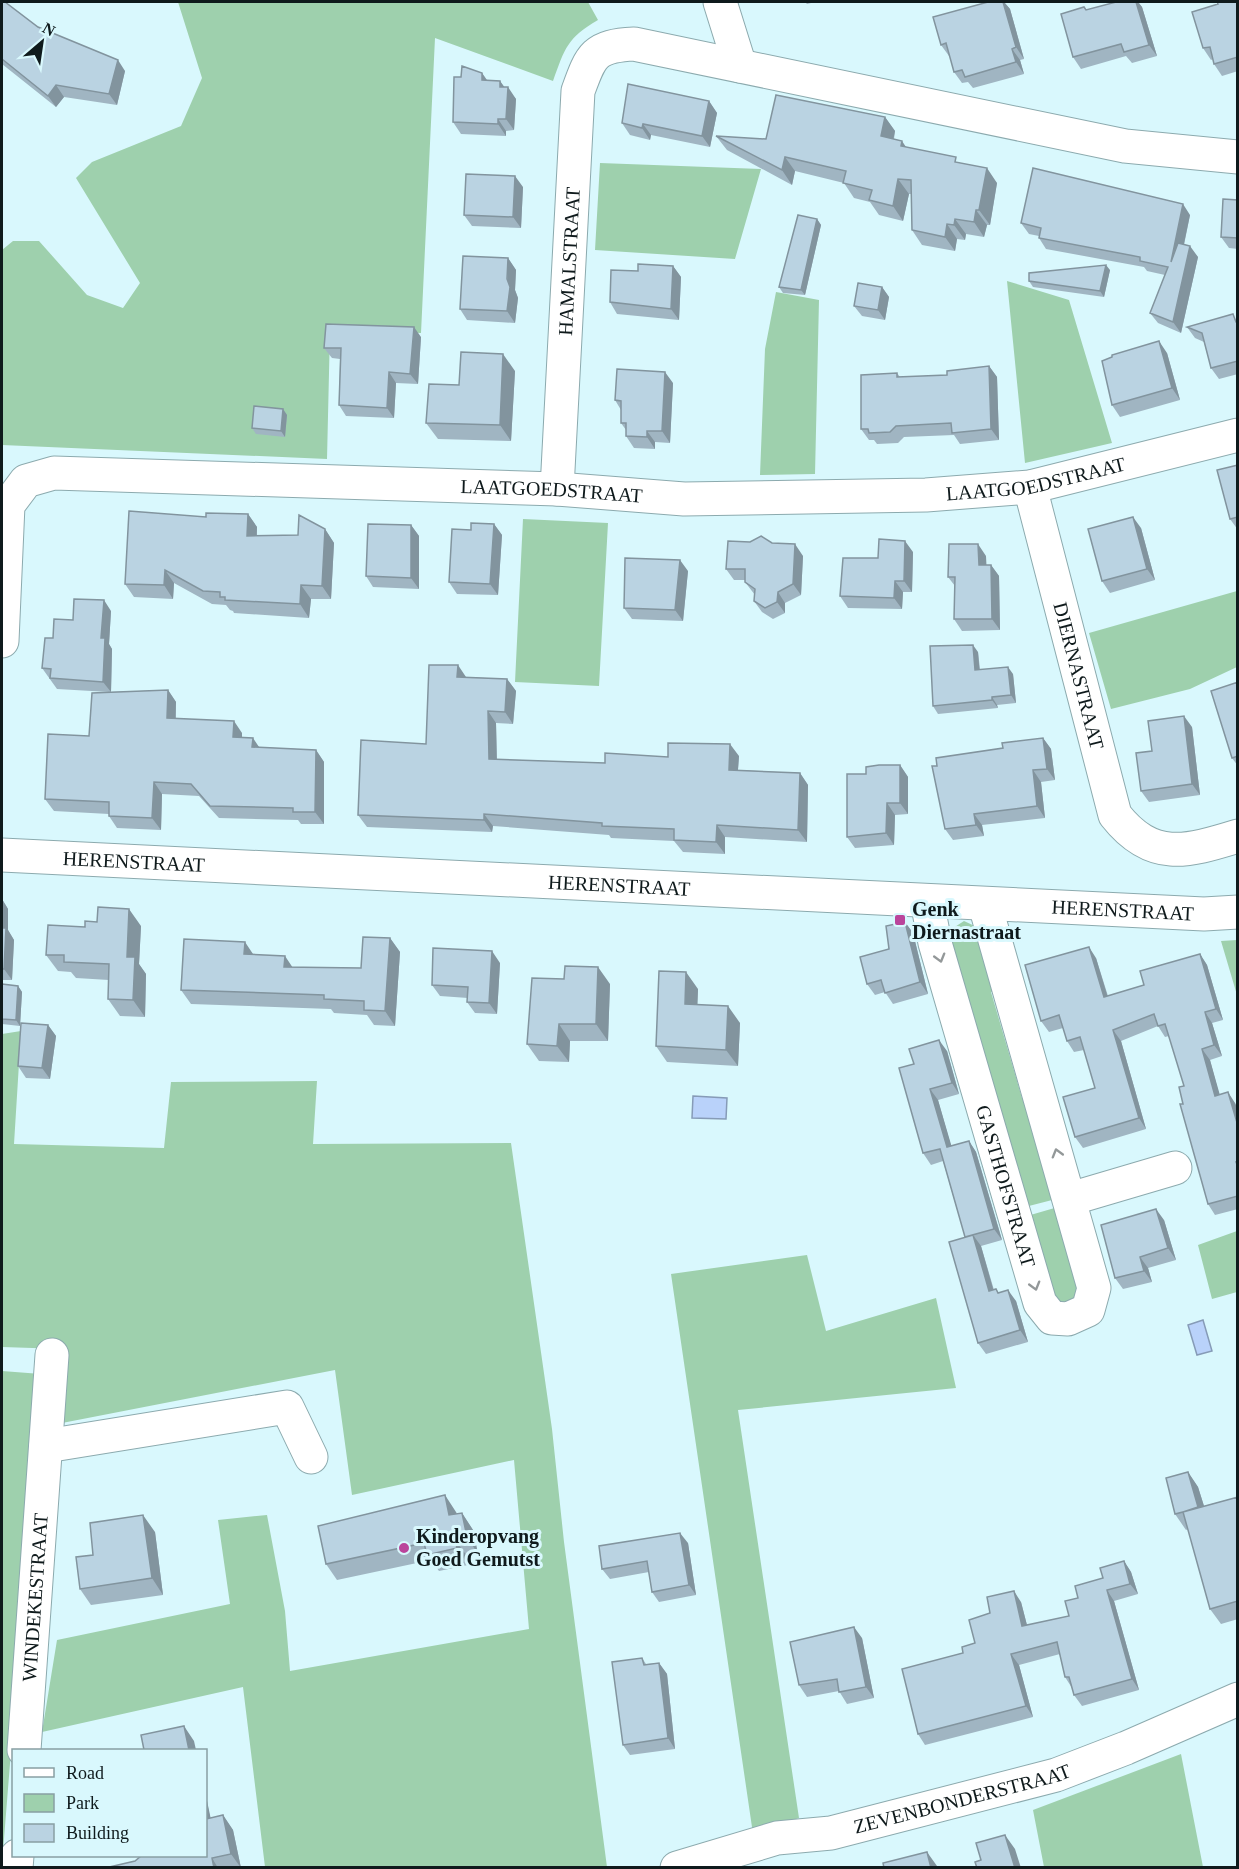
<svg xmlns="http://www.w3.org/2000/svg" width="1239" height="1869" font-family="'Times New Roman',serif">
	<style>
		.green { fill: #9ed0ad }
		.water { fill: #b9d2fa; stroke: #869bb7; stroke-width: 1.5 }
		.lines { fill: none; stroke-linecap: round; stroke-linejoin: round }
		.minor-casing { stroke: #8caaae; stroke-width: 35 }
		.minor { stroke: #fff; stroke-width: 33 }
		.wall { fill: #a0b5c2 }
		.shaded-wall { fill: #82949e }
		.building { fill: #bad3e2; stroke: #82949e; stroke-width: 1.5 }
		.oneway { stroke: #939899 }
		.poi-dot { fill: #ba449b; stroke: #d9f8fd; stroke-width: 2 }
		.labels { text-anchor: middle; stroke-width: 6; stroke-linejoin: round; paint-order: stroke }
		.street-label { font-size: 20px; fill: #0f1a1c; stroke: #d9f8fd }
		.poi-label { font-size: 20px; font-weight: bold; fill: #0f1a1c; stroke: #d9f8fd; text-anchor: start }
	</style>
	<rect width="100%" height="100%" fill="#d9f8fd"/>
	<path class="green" d="M178 2H588L598 20C567 38 565 48 553 81L435 38 421 333 330 330 327 459 2 445V250L13 241H39L87 295 123 308 140 283 76 178 92 162 181 126 202 78Z
		M600 163 761 169 735 259 595 250Z
		M1007 281 1069 300 1112 443 1025 463Z
		M776 292 819 300 815 474 760 475 765 349Z
		M523 519 608 523 599 686 515 682Z
		M1237 591V667L1190 689 1111 709 1089 633Z
		M964 921 979 928 1000 989 991 992 1022 1098 1031 1095 1056 1199 1025 1207 944 934Z
		M1237 940H1238L1237 995 1221 941Z
		M21 1031 14 1144 164 1148 171 1082 317 1081 313 1144 511 1143 552 1429 564 1542 607 1867H265L243 1687 42 1732 57 1640 230 1604 218 1520 267 1515 285 1611 290 1671 529 1629 514 1460 352 1495 335 1370 62 1423 63 1349 2 1347V1034Z
		M1058 1207 1085 1294 1059 1307 1027 1216Z
		M1237 1231V1292L1212 1299 1198 1245Z
		M807 1255 826 1331 936 1298 956 1388 738 1410 799 1818 753 1834 671 1274Z
		M2 1371 41 1374 2 1864Z
		M1181 1754 1203 1867H1044L1033 1810Z"/>
	<path class="water" d="M693 1096 727 1098 726 1119 692 1118Z
		M1203 1320 1212 1351 1197 1355 1188 1325Z"/>
	<g class="lines">
		<defs>
			<g id="minor">
				<path d="M720 2 740 66"/>
				<path id="s1" d="M1030 487 1115 815C1152 862 1186 852 1238 836"/>
				<path id="s2" d="M557 489 578 91C591 55 594 46 634 44L1125 146 1238 157"/>
				<path id="s3" d="M2 641 8 505 26 481 54 473 557 489 684 499 926 495 1030 487 1238 435"/>
				<path id="s4" d="M2 855 1204 914 1238 912"/>
				<path id="s5" d="M927 901 935 943 1040 1303 1052 1318 1068 1319 1088 1310 1094 1288 985 905"/>
				<path d="M1070 1199 1175 1168"/>
				<path d="M46 1446 287 1407 311 1457"/>
				<path id="s6" d="M24 1750 52 1355"/>
				<path d="M16 1868 17 1856"/>
				<path id="s7" d="M677 1868 777 1838 831 1833 1056 1775 1126 1748 1238 1699"/>
			</g>
		</defs>
		<use href="#minor" class="minor-casing"/>
		<use href="#minor" class="minor"/>
	</g>
	<path class="wall" d="M2 2 38 27 125 71 117 105 64 97 56 107 2 64Z
		M805 2H815L807 4Z
		M988 2H1004L1010 9 1024 59 1020 60 1024 74 973 88 968 82 962 83 954 72 950 56H949L941 45Z
		M1116 2H1138L1142 7 1157 56 1132 63 1126 56 1081 69 1073 57 1084 7 1086 10Z
		M1238 2V71L1222 76 1214 64 1213 59 1211 60 1203 48Z
		M482 73 487 80 500 81 504 87 516 99 514 130 506 131V136L461 134 453 122 461 77Z
		M709 101 717 113 710 147 651 135 650 140 630 135 622 123Z
		M885 117 895 131 894 139 906 148 960 163 997 183 990 225H987L984 237 966 234 965 240 957 239 955 251 922 245 912 230 911 194H909L903 221 879 215 870 202 854 198 844 183 795 171 792 185 727 150 716 136 766 139Z
		M523 187 521 228 472 226 464 215Z
		M1238 200V249L1229 248 1221 237Z
		M1190 215 1184 245 1198 257 1181 333 1158 323 1150 313 1165 275 1147 271 1144 267 1046 249 1039 238V236L1029 234 1021 223Z
		M817 219 821 225 805 295 783 293 779 287Z
		M508 258 516 270 515 290 518 298 515 323 467 320 460 309Z
		M673 266 681 277 679 320 617 314 610 302Z
		M1110 270 1104 297 1033 287 1029 281Z
		M882 287 889 297 885 320 862 316 854 306Z
		M1238 321V374L1219 379 1211 368 1204 342 1195 338 1187 327Z
		M421 337 418 384 396 383 394 418 346 416 339 405 340 359 332 358 324 348Z
		M1167 353 1180 400 1120 417 1112 405Z
		M989 366 997 377 999 440 960 444 954 435 904 437 898 443 877 444 874 440H869L861 429 897 373 900 377 947 375Z
		M515 371 511 441 438 439 426 423 459 385Z
		M673 383 670 443 655 442V449L634 448 626 436V430L621 423V410L615 400Z
		M283 409 287 415 285 437 256 434 252 428Z
		M1238 465V530L1230 519Z
		M248 514 257 527V536L298 535 325 529 334 543 331 599H311L309 618 234 613 233 611 230 610 226 605 212 604 174 583 173 599 134 597 125 584 206 517Z
		M494 524 502 535 498 595 457 594 449 582 471 530Z
		M411 525 419 536V589L373 587 366 576Z
		M1141 528 1155 580 1110 593 1102 581Z
		M772 543 803 556 801 595 785 603V613L773 619 762 612 754 601 755 595 745 582V580H734L726 569Z
		M913 552 912 592H903L902 609 848 608 840 596Z
		M986 556V565H991L999 576 1000 630 962 631 954 619 955 586 948 577Z
		M688 571 683 621 632 619 624 608Z
		M111 611 109 644 112 649 111 692 168 690 176 702V718L242 733V737L259 747 316 750 324 762V824H301L298 820 219 818 199 796 162 794 161 830 117 828 109 816V814L54 811 45 799 89 736 109 692 57 689 42 668 53 638 73 620Z
		M978 652 980 669 1013 674 1016 703 997 705 998 708 938 714 933 706Z
		M466 677 507 679 516 691 513 724 496 723 497 759 605 763 668 757 739 756 738 770 800 773 808 785 807 842 725 837V854L683 852 674 841 611 838 609 835 493 826 492 832 367 827 358 815 426 744Z
		M1238 682V766L1232 758Z
		M1192 727 1200 795 1149 802 1141 791Z
		M1043 738 1051 749 1055 780 1041 782 1045 818 982 825 984 836 953 840 945 829 937 766 1003 748Z
		M900 765 908 777V814L895 815 894 845 855 848 847 837 866 774Z
		M2 899 8 909V930L14 940 12 980H2Z
		M905 922 913 933 928 994 893 1004 885 992 875 995 867 984Z
		M141 926 139 964 146 974 145 1017 120 1016 108 999 109 980 76 978 71 972 58 971 46 955 85 927Z
		M390 938 400 952 395 1026 374 1025 367 1015 334 1013 331 1009 191 1004 181 990 253 954 292 967 361 968Z
		M1200 954 1207 965 1223 1020 1212 1023 1222 1056 1210 1060 1219 1094 1235 1103 1238 1110V1209L1215 1215 1208 1204 1183 1104 1184 1086 1169 1036 1165 1037 1158 1026 1121 1041 1146 1129 1083 1148 1075 1137 1095 1088 1084 1050 1074 1052 1067 1041 1063 1028 1049 1032 1041 1021 1096 958 1108 996 1144 985Z
		M500 963 497 1014 475 1013 467 1002 468 998 440 996 432 985Z
		M2 984 18 986 22 992 20 1026 2 1024Z
		M610 984 608 1041H570L569 1062 539 1061 527 1044Z
		M698 989 697 1004 740 1023 738 1066 667 1062 656 1046Z
		M48 1025 56 1036 50 1079 26 1078 18 1066Z
		M947 1051 959 1094 938 1100 951 1146 969 1141 976 1152 1002 1240 981 1246 994 1290 996 1289 999 1293 1016 1301 1028 1342 986 1354 978 1343 965 1237 943 1161 931 1165 923 1153 914 1064Z
		M1164 1220 1176 1260 1148 1268 1152 1282 1123 1289 1115 1278Z
		M1188 1472 1198 1487 1204 1506 1238 1497V1619L1221 1624 1210 1609 1188 1529 1186 1530 1175 1514Z
		M456 1512 457 1514 462 1513 473 1530 478 1554 467 1556 468 1565 439 1571 431 1560 337 1580 326 1564Z
		M155 1532 163 1595 91 1605 80 1589 93 1555Z
		M688 1543 696 1595 659 1602 652 1592 649 1572 610 1579 602 1569Z
		M1124 1561 1131 1572 1138 1594 1114 1601 1139 1690 1082 1706 1074 1695 1072 1688 1065 1677 1060 1654 1019 1665 1033 1717 925 1745 918 1734 963 1653 975 1643 990 1613 1021 1602 1027 1625 1069 1616 1078 1598Z
		M862 1638 874 1698 847 1704 839 1691 807 1697 799 1685Z
		M642 1658 646 1664 659 1663 667 1674 675 1749 630 1755 623 1745Z
		M206 1796 210 1818 223 1815 233 1830 241 1868H105L206 1856Z"/>
	<path class="shaded-wall" d="M1003 2H1004L1010 9 1024 59 1016 47Z
		M1136 2H1138L1142 7 1157 56 1149 45Z
		M1012 49 1020 60 1024 74 1016 62Z
		M118 60 125 71 117 105 109 94Z
		M482 73 490 85 482 80Z
		M500 81 508 92V87L516 99 514 130 506 119 500 87Z
		M56 85 64 97 56 107 48 96Z
		M709 101 717 113 710 147 702 136Z
		M885 117 895 131 891 151 881 136Z
		M498 119 506 131V136L498 124Z
		M643 124 651 135 650 140 642 128Z
		M902 141 912 156 901 146Z
		M785 157 795 171 792 185 782 170Z
		M987 168 997 183 990 225 979 210Z
		M515 176 523 187 521 228 513 217Z
		M898 179 909 194 903 221 893 206Z
		M1183 204 1190 215 1178 272 1171 262Z
		M976 210 987 225 984 237 974 222Z
		M817 219 821 225 805 295 801 290Z
		M955 219 966 234 965 240 954 225Z
		M947 224 957 239 955 251 945 237Z
		M1190 246 1198 257 1181 333 1173 322Z
		M508 258 516 270 515 290 518 298 515 323 507 311Z
		M1106 265 1110 270 1104 297 1100 291Z
		M673 266 681 277 679 320 671 309Z
		M882 287 889 297 885 320 878 310Z
		M414 327 421 337 418 384 410 374Z
		M1159 341 1167 353 1180 400 1172 388Z
		M503 354 515 371 511 441 500 425Z
		M989 366 997 377 999 440 991 429Z
		M389 372 396 383 394 418 387 408Z
		M665 372 673 383 670 443 662 431Z
		M283 409 287 415 285 437 281 431Z
		M647 431 655 442V449L647 437Z
		M248 514 257 527 256 549 247 536Z
		M1133 517 1141 528 1155 580 1147 569Z
		M494 524 502 535 498 595 490 584Z
		M411 525 419 536V589L411 578Z
		M325 529 334 543 331 599 322 586Z
		M905 541 913 552 912 592 904 581Z
		M795 544 803 556 801 595 793 584Z
		M978 544 986 556 987 576 979 565Z
		M680 560 688 571 683 621 675 610Z
		M991 565 999 576 1000 630 992 619Z
		M165 570 174 583 173 599 164 585Z
		M895 581 903 592 902 609 894 598Z
		M301 585 311 599 309 618 300 604Z
		M778 592 785 603V613L777 602Z
		M104 600 111 611 109 644 112 649 111 692 103 682 101 638Z
		M973 645 978 652 980 677 975 670Z
		M458 665 466 677H457Z
		M1008 667 1013 674 1016 703 1011 695Z
		M507 679 516 691 513 724 505 712Z
		M168 690 176 702 175 730 167 718Z
		M992 697 997 705 998 708 992 700Z
		M488 711 496 723 497 771 489 759Z
		M1184 716 1192 727 1200 795 1192 784Z
		M234 721 242 733V749L233 737Z
		M253 738 261 750 252 747Z
		M1043 738 1051 749 1055 780 1047 769Z
		M730 744 739 756 737 782 729 770Z
		M316 750 324 762V824L315 812Z
		M900 765 908 777V814L900 803Z
		M1033 770 1041 782 1045 818 1037 806Z
		M800 773 808 785 807 842 798 830Z
		M154 782 162 794 161 830 152 818Z
		M887 803 895 815 894 845 886 833Z
		M484 814 493 826 492 832 484 820Z
		M974 814 982 825 984 836 976 825Z
		M717 825 725 837V854L716 842Z
		M2 899 8 909V930L14 940 12 980 4 969 2 931Z
		M129 909 141 926 139 964 146 974 145 1017 133 1000 127 957Z
		M905 922 913 933 928 994 920 982Z
		M390 938 400 952 395 1026 385 1011Z
		M245 942 255 957 244 954Z
		M1089 947 1096 958 1111 1008 1104 997Z
		M492 951 500 963 497 1014 489 1003Z
		M1200 954 1207 965 1223 1020 1216 1009Z
		M285 956 295 971 284 967Z
		M598 967 610 984 608 1041 596 1024Z
		M686 972 698 989 697 1020 685 1004Z
		M18 986 22 992 20 1026 16 1020Z
		M728 1006 740 1023 738 1066 726 1050Z
		M1205 1012 1212 1023 1222 1056 1214 1045Z
		M559 1024 570 1041 569 1062 557 1046Z
		M48 1025 56 1036 50 1079 42 1068Z
		M1113 1030 1121 1041 1146 1129 1139 1118Z
		M939 1040 947 1051 959 1094 952 1083Z
		M1202 1049 1210 1060 1223 1106 1215 1096Z
		M930 1089 938 1100 955 1158 947 1147Z
		M1228 1092 1235 1103 1238 1110V1126Z
		M969 1141 976 1152 1002 1240 994 1229Z
		M1156 1209 1164 1220 1176 1260 1168 1248Z
		M973 1235 981 1246 997 1303 989 1291Z
		M1140 1257 1148 1268 1152 1282 1144 1271Z
		M1008 1290 1016 1301 1028 1342 1020 1330Z
		M1188 1472 1198 1487 1209 1522 1198 1507Z
		M445 1495 456 1512 461 1532 449 1515Z
		M462 1513 473 1530 478 1554 467 1537Z
		M143 1515 155 1532 163 1595 152 1578Z
		M680 1533 688 1543 696 1595 689 1585Z
		M455 1540 467 1556 468 1565 457 1548Z
		M1124 1561 1131 1572 1138 1594 1130 1584Z
		M1107 1590 1114 1601 1139 1690 1132 1679Z
		M1014 1591 1021 1602 1030 1637 1022 1626Z
		M854 1627 862 1638 874 1698 866 1687Z
		M1011 1654 1019 1665 1033 1717 1026 1706Z
		M659 1663 667 1674 675 1749 668 1738Z
		M184 1726 194 1741 196 1750H189Z
		M206 1796 214 1834 206 1823Z
		M223 1815 233 1830 241 1868 231 1854Z
		M1005 1835 1015 1849 1021 1868H1015Z
		M927 1852 937 1866 938 1868H931Z
		M212 1858 218 1868H214Z"/>
	<path class="building" d="M2 2H5L38 27 118 60 109 94 56 85 48 96 2 59Z
		M988 2H1003L1016 47 1012 49 1016 62 965 77 962 70 954 72 946 43 941 45 933 17Z
		M1116 2H1136L1149 45 1124 52 1121 44 1073 57 1061 14 1084 7 1086 10Z
		M1217 2H1238V25L1237 26 1238 29V57L1214 64 1210 47 1203 48 1192 12 1218 4Z
		M462 66 482 73V80L500 81V87H508L506 119H498V124L453 122 454 77H461Z
		M628 84 709 101 702 136 643 124 642 128 622 123Z
		M776 95 885 117 881 136 902 141 901 146 956 157 955 162 987 168 979 210H976L974 222 955 219 954 225 947 224 945 237 912 230 911 180 898 179 893 206 869 200 872 190 843 183 846 171 785 157 782 170 716 136 766 139Z
		M1033 168 1183 204 1171 262 1178 243 1190 246 1173 322 1150 313 1168 267 1140 261V257L1039 238 1041 228 1021 223Z
		M466 174 515 176 513 217 464 215Z
		M1223 199 1238 200V238L1221 237Z
		M798 215 817 219 801 290 779 287Z
		M463 256 508 258 507 279 510 287 507 311 460 309Z
		M638 264 673 266 671 309 610 302 611 270 638 271Z
		M1106 265 1100 291 1029 281V273Z
		M858 283 882 287 878 310 854 306Z
		M1233 314 1236 322H1238V361L1211 368 1202 333 1187 327Z
		M326 324 414 327 410 374 389 372 387 408 339 405 341 348H324Z
		M1159 341 1172 388 1112 405 1102 361 1112 357V355Z
		M461 352 503 354 500 425 426 423 429 384 459 385Z
		M989 366 991 429 952 433 951 423 896 426 890 432 869 433 868 429H861V375L897 373V377L947 375V371Z
		M617 369 665 372 662 431H647V437L626 436V423H621V401L615 400Z
		M254 406 283 409 281 431 252 428Z
		M1238 465V517L1230 519 1217 470Z
		M129 511 206 517V513L248 514 247 536 298 535 299 515 325 529 322 586 301 585 300 604 225 600V597H220V592L203 591 165 570 164 585 125 584Z
		M1133 517 1147 569 1102 581 1088 529Z
		M471 523 494 524 490 584 449 582 452 529 471 530Z
		M368 524 411 525V578L366 576Z
		M761 536 772 543 795 544 793 584 778 592 777 602 765 608 754 601 755 589 745 582V569H726L728 541 750 542Z
		M879 539 905 541 904 581H895L894 598 840 596 843 558H878Z
		M949 544H978L979 565H991L992 619H954L955 577H948Z
		M625 558 680 560 675 610 624 608Z
		M74 599 104 600 101 638H105L103 682 50 678 51 669 42 668 45 638H53L54 619 73 620Z
		M973 645 975 670 1008 667 1011 695 992 697V700L933 706 930 646Z
		M429 665H458L457 677 507 679 505 712 488 711 489 759 605 763V753L668 757V743L730 744 729 770 800 773 798 830 717 825 716 842 674 840V829L602 826V823L484 814V820L358 815 361 740 426 744Z
		M1238 682V756L1232 758 1211 691Z
		M168 690 167 718 234 721 233 737 253 738 252 747 316 750 315 812H293V808L210 806 191 784 154 782 152 818 109 816V802L45 799 48 734 89 736 92 693Z
		M1184 716 1192 784 1141 791 1136 753 1152 751 1148 721Z
		M1043 738 1047 769 1033 770 1037 806 974 814 976 825 945 829 932 766H937L936 758 1003 748 1002 743Z
		M879 765H900V803H887L886 833 847 837V774H866V767Z
		M98 907 129 909 127 957H135L133 1000 108 999 109 964 64 962V955H46L48 925 85 927V921L97 922Z
		M905 922 920 982 885 993 881 980 867 984 860 957 889 949 886 926Z
		M2 928H6L4 969H2Z
		M363 937 390 938 385 1011 364 1010V1001L324 999V995L181 990 184 939 245 942 244 954 285 956 284 967 361 968Z
		M1089 947 1104 997 1144 985 1140 971 1200 954 1216 1009 1205 1012 1214 1045 1202 1049 1215 1096 1228 1092 1238 1126V1162H1236L1238 1167V1196L1208 1204 1180 1104H1183L1179 1087 1184 1086 1165 1024 1158 1026 1154 1014 1113 1030 1139 1118 1075 1137 1063 1097 1095 1088 1080 1037 1067 1041 1059 1015 1041 1021 1025 965Z
		M433 948 492 951 489 1003 467 1002 468 987 432 985Z
		M565 966 598 967 596 1024H559L557 1046 527 1044 532 978 564 979Z
		M659 971 686 972 685 1004 728 1006 726 1050 656 1046Z
		M2 984 18 986 16 1020 2 1019Z
		M21 1023 48 1025 42 1068 18 1066Z
		M939 1040 952 1083 930 1089 947 1147 969 1141 994 1229 965 1237 940 1149 923 1153 899 1068 914 1064 909 1049Z
		M1156 1209 1168 1248 1140 1257 1144 1271 1115 1278 1101 1225Z
		M973 1235 989 1291 996 1289 998 1293 1008 1290 1020 1330 978 1343 949 1242Z
		M1188 1472 1198 1507 1183 1512 1238 1497V1601L1210 1609 1183 1512 1175 1514 1166 1478Z
		M445 1495 449 1515 462 1513 467 1537 455 1540 457 1548 427 1555 424 1543 326 1564 318 1526Z
		M143 1515 152 1578 80 1589 76 1557 93 1555 90 1523Z
		M680 1533 689 1585 652 1592 647 1561 602 1569 599 1546Z
		M1124 1561 1130 1584 1107 1590 1132 1679 1074 1695 1069 1677H1065L1057 1642 1011 1654 1026 1706 918 1734 902 1669 963 1653 962 1647 975 1643 969 1620 990 1613 987 1597 1014 1591 1022 1626 1069 1616 1065 1601 1078 1598 1075 1586 1103 1578 1100 1568Z
		M854 1627 866 1687 839 1692 837 1679 799 1685 790 1642Z
		M642 1658 644 1665 659 1663 668 1738 623 1745 612 1662Z
		M184 1726 189 1750H144L141 1735Z
		M223 1815 231 1854 212 1858 214 1868H105L135 1861 141 1856H206V1819Z
		M1005 1835 1015 1868H977L975 1862 981 1860 976 1843Z
		M927 1852 931 1868H884L883 1863Z"/>
	<defs><path id="oneway-chevron" d="M-2-3.5L2.5 0L-2 3.5" fill="none" stroke-width="1.6" stroke-linecap="round" stroke-linejoin="round" transform="scale(1.5)"/></defs>
	<g class="oneway">
		<use href="#oneway-chevron" transform="translate(940 958) rotate(74)"/>
		<use href="#oneway-chevron" transform="translate(1057 1153) rotate(-106)"/>
		<use href="#oneway-chevron" transform="translate(1035 1286) rotate(74)"/>
	</g>
	<g class="poi-dot">
		<rect x="894" y="914" width="12" height="12" rx="3"/>
		<circle cx="404" cy="1548" r="6"/>
	</g>
	<g class="labels">
		<g class="street-label">
			<text dy="7" stroke="none"><textPath href="#s2" startOffset="228">HAMALSTRAAT</textPath></text>
			<text dy="7" stroke="none"><textPath href="#s3" startOffset="1179">LAATGOEDSTRAAT</textPath></text>
			<text dy="7" stroke="none"><textPath href="#s3" startOffset="693">LAATGOEDSTRAAT</textPath></text>
			<text dy="7" stroke="none"><textPath href="#s1" startOffset="195">DIERNASTRAAT</textPath></text>
			<text dy="7" stroke="none"><textPath href="#s4" startOffset="132">HERENSTRAAT</textPath></text>
			<text dy="7" stroke="none"><textPath href="#s4" startOffset="618">HERENSTRAAT</textPath></text>
			<text dy="7" stroke="none"><textPath href="#s4" startOffset="1122">HERENSTRAAT</textPath></text>
			<text dy="7" stroke="none"><textPath href="#s5" startOffset="296">GASTHOFSTRAAT</textPath></text>
			<text dy="7" stroke="none"><textPath href="#s6" startOffset="153">WINDEKESTRAAT</textPath></text>
			<text dy="7" stroke="none"><textPath href="#s7" startOffset="294">ZEVENBONDERSTRAAT</textPath></text>
		</g>
		<g class="poi-label">
			<text x="912" y="916">Genk<tspan x="912" dy="23">Diernastraat</tspan></text>
			<text x="416" y="1543">Kinderopvang<tspan x="416" dy="23">Goed Gemutst</tspan></text>
		</g>
	</g>
	<rect width="1239" height="1869" fill="none" stroke="#0f1a1c" stroke-width="6"/>
	<rect x="12" y="1749" width="195" height="108" fill="#d9f8fd" stroke="#889fa3" stroke-width="1.5"/>
	<rect x="24" y="1768" width="30" height="9" fill="#ffffff" stroke="#889fa3" stroke-width="1.5"/>
	<text x="66" y="1779" font-size="18" fill="#0f1a1c">Road</text>
	<rect x="24" y="1794" width="30" height="18" fill="#9ed0ad" stroke="#889fa3" stroke-width="1.5"/>
	<text x="66" y="1809" font-size="18" fill="#0f1a1c">Park</text>
	<rect x="24" y="1824" width="30" height="18" fill="#bad3e2" stroke="#889fa3" stroke-width="1.5"/>
	<text x="66" y="1839" font-size="18" fill="#0f1a1c">Building</text>
	<g transform="translate(42 42) rotate(29)" stroke="#d9f8fd" stroke-width="4.5" paint-order="stroke">
	<path d="M0-4.5L10 22L0 15L-10 22Z" fill="#0f1a1c"/>
	<text y="-9" font-size="16" font-weight="bold" text-anchor="middle" fill="#0f1a1c">N</text>
	</g>
</svg>
